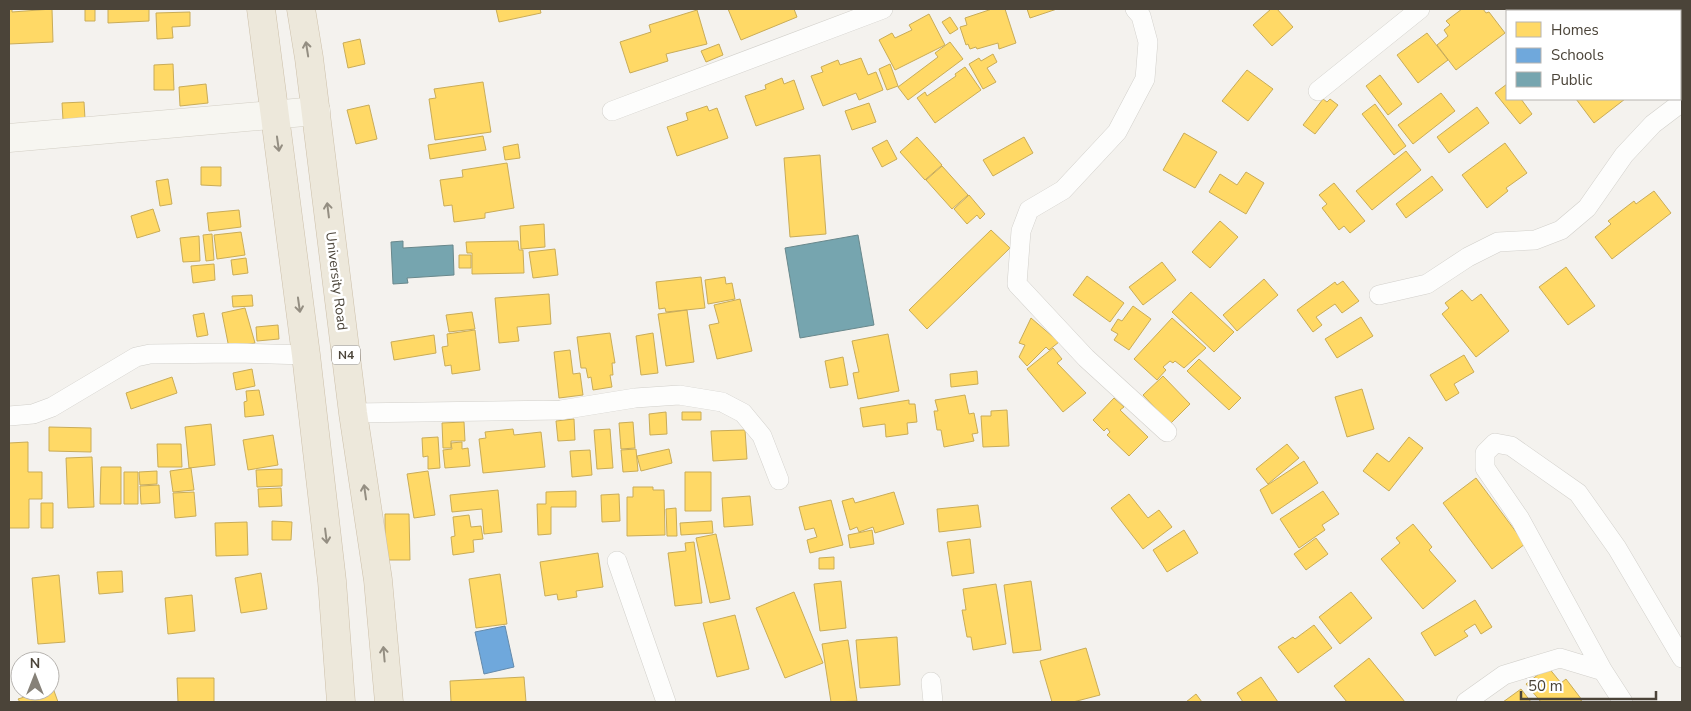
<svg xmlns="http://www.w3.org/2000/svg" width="1691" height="711" font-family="'Nunito Sans',sans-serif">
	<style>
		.homes { fill: #ffd966; stroke: #c9ac58 }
		.schools { fill: #6fa8dc; stroke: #648aab }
		.public { fill: #76a5af; stroke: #69888c }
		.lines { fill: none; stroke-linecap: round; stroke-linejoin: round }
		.street-casing { stroke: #d2d0cb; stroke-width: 20 }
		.secondary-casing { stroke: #d3cfc5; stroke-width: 29 }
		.highway-casing { stroke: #ccbfa9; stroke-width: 29 }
		.street { stroke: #fdfdfc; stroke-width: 19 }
		.secondary { stroke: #f7f6f1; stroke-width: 28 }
		.highway { stroke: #ede8db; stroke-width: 28 }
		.oneway { stroke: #948e82 }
		.labels { text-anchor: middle; stroke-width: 5; stroke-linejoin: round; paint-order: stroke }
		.shield { fill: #fff; stroke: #817c74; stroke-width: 1 }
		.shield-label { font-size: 12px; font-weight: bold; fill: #4b4439 }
		.street-label { font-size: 14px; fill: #4b4439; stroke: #fff }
	</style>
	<rect width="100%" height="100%" fill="#f4f2ee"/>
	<path class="homes" d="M9 9H12V12L52 9 53 42 9 44Z
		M85 9H95V21H85Z
		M108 9H149V21L108 23Z
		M496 9H540L541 13 499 22Z
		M728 9H794L797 17 741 40Z
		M992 9H1005L1016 43 999 49 998 43 977 49 976 47 970 49 968 44 966 45 960 27 967 25 965 18Z
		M1027 9H1057L1030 18Z
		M1271 9H1277L1293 27 1272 46 1253 25Z
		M1462 9H1483L1486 13 1489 12 1505 33 1456 70 1437 45 1448 36 1444 30 1450 25 1446 21Z
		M1529 9H1584L1581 11H1529Z
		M1612 9H1643L1640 11H1614Z
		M697 10 707 44 666 54 668 61 630 73 620 42 651 32 649 25Z
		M190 12V26L172 27 173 38 157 39 156 13Z
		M929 14 945 45 895 70 879 40 892 33 895 38 912 30 909 25Z
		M950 17 958 29 950 34 942 22Z
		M1427 33 1448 60 1418 83 1397 55Z
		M360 39 365 64 348 68 343 43Z
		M950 42 963 59 908 100 898 87 938 57 935 53Z
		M719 44 723 55 706 62 701 51Z
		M993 54 997 62 987 68 996 82 983 89 969 64 979 58 981 61Z
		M861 58 868 75 876 72 883 90 859 100 856 93 823 106 811 76 823 72 821 67 838 60 840 65Z
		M173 64 174 90H154V65Z
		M890 64 898 86 887 90 879 69Z
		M965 67 981 90 935 123 917 98 925 92 927 96 956 76 955 74Z
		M1247 70 1273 89 1248 121 1222 101Z
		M1380 75 1402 104 1388 115 1366 86Z
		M782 78 784 84 794 80 804 109 756 126 745 96 766 89 765 85Z
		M483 82 491 132 435 140 429 99 436 98 434 89Z
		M206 84 208 103 180 106 179 87Z
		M1507 84V99H1521L1532 114 1520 124 1495 93Z
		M1441 93 1455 111 1413 144 1398 125Z
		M1323 99 1327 102 1330 99 1338 105 1315 134 1303 125Z
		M1576 99H1625L1594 123Z
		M84 102 85 119 63 120 62 103Z
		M869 103 876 122 852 130 845 111Z
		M1375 104 1406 146 1394 155 1362 114Z
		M369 105 377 139 356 144 347 110Z
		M707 106 709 111 717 108 728 138 677 156 667 127 688 120 686 113Z
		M1477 107 1489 123 1449 153 1437 137Z
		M1184 133 1217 152 1195 188 1163 170Z
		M483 136 486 150 430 159 428 145Z
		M917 137 942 165 925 180 900 152Z
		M1024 137 1033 153 993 176 983 160Z
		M887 140 897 159 882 167 872 148Z
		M1505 143 1527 173 1506 188 1508 191 1487 208 1462 175Z
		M518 144 520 158 505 160 503 147Z
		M1406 151 1421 170 1372 210 1356 191Z
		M820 155 826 234 790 237 784 158Z
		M507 163 514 208 485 213V218L454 222 452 205 444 206 440 180 463 177 462 170Z
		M942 166 968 195 952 209 926 180Z
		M201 167H221V186L201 185Z
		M1246 172 1264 183 1246 214 1209 192 1220 174 1237 185Z
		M1432 176 1443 190 1406 218 1396 204Z
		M168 179 172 204 160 206 156 181Z
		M1334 183 1365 221 1350 233 1344 226 1339 230 1322 208 1327 204 1319 195Z
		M1654 191 1671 213 1612 259 1595 237 1611 224 1608 221 1634 201 1636 204Z
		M969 195 985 214 980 219 977 215 967 224 954 209Z
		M153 209 160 231 137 238 131 216Z
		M239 210 241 227 209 231 207 213Z
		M1220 221 1238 237 1210 268 1192 252Z
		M544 224 545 247 521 249 520 226Z
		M991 230 1010 248 927 329 909 310Z
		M241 232 245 255 217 259 214 235Z
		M212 234 214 260 206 261 203 235Z
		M199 236 200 261 183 262 180 238Z
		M518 241 519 250H523L524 273 472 274V253H467L466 242Z
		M555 249 558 275 533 278 529 252Z
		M459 255H471V268H459Z
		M246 258 248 273 233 275 231 260Z
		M1162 262 1176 280 1143 305 1129 287Z
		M214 264 215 280 193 283 191 266Z
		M1566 267 1595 306 1568 325 1539 287Z
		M1087 276 1124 303 1110 322 1073 295Z
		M701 277 705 308 666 312 665 308 659 309 656 282Z
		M725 277 726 284 732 283 735 299 708 304 705 280Z
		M1264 279 1278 295 1237 331 1223 315Z
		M1343 281 1359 301 1342 313 1335 304 1316 317 1322 325 1313 332 1297 310 1335 282 1337 285Z
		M1462 290 1472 301 1481 294 1509 331 1476 357 1442 314 1449 308 1445 303Z
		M1191 292 1234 332 1214 352 1172 312Z
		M549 294 551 324 517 327 519 341 499 343 495 298Z
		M252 295 253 306 233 307 232 296Z
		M740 299 752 351 717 359 709 325 719 323 714 305Z
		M1133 306 1151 319 1129 350 1114 340 1118 334 1111 330 1118 319 1122 321Z
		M245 308 255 343 229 348 222 313Z
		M687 310 694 362 666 366 658 314Z
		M472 312 475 329 449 332 446 315Z
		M204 313 208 335 197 337 193 315Z
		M1361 317 1373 336 1337 358 1325 339Z
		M1031 318 1059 342 1049 350 1046 347 1027 366 1019 357 1025 345 1019 343Z
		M1172 318 1206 348 1184 368 1175 361 1173 363 1170 361 1163 367 1166 370 1157 380 1134 359Z
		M278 325 279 339 257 341 256 327Z
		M475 330 480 370 452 374 451 365 445 366 442 347 448 346 447 334Z
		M610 333 615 363H612L613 375H610L612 387 593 390 591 377 588 378 586 368H581L577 337Z
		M653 333 658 373 641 375 636 336Z
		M888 334 899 391 858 399 853 373 859 372 852 341Z
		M434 335 436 353 394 360 391 342Z
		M1053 348 1062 359 1057 363 1086 393 1063 412 1027 369Z
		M570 350 573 374 580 373 583 395 559 398 554 352Z
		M1464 355 1474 372 1454 384 1459 393 1446 401 1430 375Z
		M843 357 848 385 830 388 825 361Z
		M1199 359 1241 398 1229 410 1187 371Z
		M252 369 255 386 236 390 233 373Z
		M977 371 978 384 951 387 950 374Z
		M1163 376 1190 404 1170 424 1143 395Z
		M172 377 177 393 131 409 126 393Z
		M1362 389 1374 429 1347 437 1335 397Z
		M259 390 264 415 245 417 244 402 247 401 246 391Z
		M965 395 969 414 974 413 978 433 972 434 974 441 944 447 941 430H937L934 411H938L935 400Z
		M1114 398 1124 407 1120 410 1148 437 1129 456 1107 435 1110 432 1107 428 1104 431 1093 420Z
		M909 400V404H915L917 422 907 423 908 434 886 437 885 424 863 427 860 408Z
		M1007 410 1009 446 983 447 981 416H991V411Z
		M666 412 667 434 650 435 649 414Z
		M682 412H701V420H682Z
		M574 419 575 440 558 441 556 421Z
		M464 422 465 441H451V448H443L442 423Z
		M633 422 635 448 621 449 619 423Z
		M211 424 215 465 189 468 185 427Z
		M49 427 91 428V452L49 451Z
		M513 429 514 435 541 432 545 467 483 473 479 439 486 438 485 432Z
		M610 429 613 468 597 469 594 430Z
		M745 430 747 459 713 461 711 431Z
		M273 435 278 465 248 470 243 440Z
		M438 437 440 468 428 469V456L423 457 422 438Z
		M1409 437 1423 448 1389 491 1363 471 1377 453 1389 462Z
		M28 442V472H42V499H29V528H9V443Z
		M462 442V449L468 448 470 466 445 468 443 450 452 449 451 443Z
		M157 444H181L182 467H158Z
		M1287 444 1299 458 1268 484 1256 469Z
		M636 449 638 471 623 472 621 450Z
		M669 449 672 463 641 471 637 456Z
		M590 450 592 475 572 477 570 451Z
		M92 457 94 507 68 508 66 458Z
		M1304 461 1318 483 1272 514 1260 490Z
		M101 467H121V504H100Z
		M191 468 194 490 173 492 170 471Z
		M282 469V486L257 487 256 470Z
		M157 471V484L140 485 139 472Z
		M428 471 435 515 414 518 407 474Z
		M124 472H138V504H124Z
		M685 472H711V511H685Z
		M1476 478 1525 544 1492 569 1443 503Z
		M159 485 160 503 141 504 140 486Z
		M633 487H653V490H664L665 535 627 536V497H633Z
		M281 488 282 506 259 507 258 489Z
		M498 490 502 532 484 534 482 509 452 512 450 495Z
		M576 491V507H551V534L538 535 537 504H546V492Z
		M1323 491 1339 514 1322 525 1325 530 1299 548 1280 519Z
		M194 492 196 516 175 518 173 493Z
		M894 492 904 524 875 533 873 527 859 532 857 527 850 530 842 501 853 498 855 503Z
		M619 494 620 521 602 522 601 495Z
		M1129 494 1148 518 1159 510 1172 527 1143 549 1111 508Z
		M750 496 753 525 724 527 722 498Z
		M831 500 843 545 810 553 807 540 817 537 814 528 805 530 799 507Z
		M41 503H53V528H41Z
		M978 505 981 527 939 532 937 509Z
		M676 508 677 536H667L666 509Z
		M385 514H409L410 560H385Z
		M469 515 471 527 481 526 483 539 473 540 474 552 453 555 451 537 455 536 453 517Z
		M272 521 292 522 291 540H272Z
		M712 521 713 533 681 535 680 523Z
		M247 522 248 555 216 556 215 523Z
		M1413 524 1432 547 1429 550 1456 581 1423 609 1381 559 1400 543 1396 538Z
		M872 530 874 544 850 548 848 535Z
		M1184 530 1198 553 1167 572 1153 550Z
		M716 534 730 599 710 603 696 538Z
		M1316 538 1328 554 1306 570 1294 554Z
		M970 539 974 573 952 576 947 542Z
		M694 542 702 603 675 606 668 553 686 551 685 543Z
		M598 553 603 587 576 591 577 597 558 600 557 594 545 596 540 562Z
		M834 557V569H819V558Z
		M122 571 123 592 99 594 97 572Z
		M261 573 267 609 241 613 235 578Z
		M500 574 507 624 476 628 469 579Z
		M59 575 65 642 38 644 32 578Z
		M841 581 846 628 820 631 814 584Z
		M1031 581 1041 650 1013 653 1004 585Z
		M996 584 1006 644 973 650 971 637H967L962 610H966L963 589Z
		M794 592 823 663 785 678 756 608Z
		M1351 592 1372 618 1340 644 1319 617Z
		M192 595 195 631 168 634 165 598Z
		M1475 600 1492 627 1481 634 1475 624 1464 631 1468 636 1435 656 1421 633Z
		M735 615 749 669 717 677 703 623Z
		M1314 625 1332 648 1298 673 1278 647 1293 637 1295 639Z
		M897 637 900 685 860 688 856 640Z
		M848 640 857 701 831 702 822 644Z
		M1086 648 1100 695 1073 702H1052L1040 661Z
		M1369 658 1405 702H1347L1334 686Z
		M1548 667 1561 683 1566 679 1582 700 1579 702H1541L1526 684Z
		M524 677 526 702H451L450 681Z
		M1261 677 1278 702H1243L1237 693Z
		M177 678H214V702H178Z
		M53 688 58 702H20L18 699Z
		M1521 689 1531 702H1503Z
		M1196 694 1202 702H1186Z"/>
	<path class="schools" d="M505 626 514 667 484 674 475 632Z"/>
	<path class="public" d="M858 235 874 325 800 338 785 248Z
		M403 241V248L453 245 454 275 407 278 408 283 393 284 391 242Z"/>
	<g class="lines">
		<defs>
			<path id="street" d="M1135 9 1141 16 1148 42 1145 79 1117 132 1063 190 1029 210 1021 231 1017 284 1086 358 1167 432
				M1318 91 1420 9
				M612 111 883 9
				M1379 295 1427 284 1468 257 1498 242 1535 240 1561 230 1587 208 1624 155 1653 124 1682 102
				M353 413 561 410 635 398 679 395 722 402 743 413 762 436 779 480
				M9 416 33 414 52 407 136 357 150 354 235 353 306 355
				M617 561 666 702
				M931 682 933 702
				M1466 702 1504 675 1560 658 1603 671
				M1623 702 1603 671 1520 519 1485 468V453L1495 443 1511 446 1578 493 1617 548 1682 658"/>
			<path id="secondary" d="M9 138 316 111"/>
			<path id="highway" d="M261 9 306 355 332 581 341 702
				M301 9 309 58 353 413 378 580 389 702"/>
		</defs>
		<use href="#street" class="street-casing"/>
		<use href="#secondary" class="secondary-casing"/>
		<use href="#highway" class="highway-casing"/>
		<use href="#street" class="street"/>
		<use href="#secondary" class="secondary"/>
		<use href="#highway" class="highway"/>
	</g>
	<defs><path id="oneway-shaft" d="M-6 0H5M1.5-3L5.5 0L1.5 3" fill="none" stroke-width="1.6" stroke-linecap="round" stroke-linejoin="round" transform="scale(1.25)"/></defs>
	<g class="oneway">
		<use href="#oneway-shaft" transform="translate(307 49) rotate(-99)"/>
		<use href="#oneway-shaft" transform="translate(278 144) rotate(82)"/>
		<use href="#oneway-shaft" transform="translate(328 210) rotate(-97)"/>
		<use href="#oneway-shaft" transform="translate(299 305) rotate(82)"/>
		<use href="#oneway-shaft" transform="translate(365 492) rotate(-98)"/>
		<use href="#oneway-shaft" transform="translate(326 536) rotate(83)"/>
		<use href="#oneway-shaft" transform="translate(384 654) rotate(-95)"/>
	</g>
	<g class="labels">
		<rect class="shield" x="332" y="345.5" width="28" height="19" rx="4"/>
		<g class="shield-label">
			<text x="346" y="359">N4</text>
		</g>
		<g class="street-label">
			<text transform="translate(337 281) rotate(83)" y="5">University Road</text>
		</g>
	</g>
	<rect width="1691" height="711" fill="none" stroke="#4b4439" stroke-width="20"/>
	<rect x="1506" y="10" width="175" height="90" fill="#ffffff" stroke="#b7b4b0"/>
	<rect x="1516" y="22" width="25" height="15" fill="#ffd966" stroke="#b7b4b0"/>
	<text x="1551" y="35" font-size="15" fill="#4b4439">Homes</text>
	<rect x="1516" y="48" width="25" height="15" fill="#6fa8dc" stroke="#b7b4b0"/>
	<text x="1551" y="60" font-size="15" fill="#4b4439">Schools</text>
	<rect x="1516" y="72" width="25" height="15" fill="#76a5af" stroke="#b7b4b0"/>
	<text x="1551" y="85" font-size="15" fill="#4b4439">Public</text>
	<g transform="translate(35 676)"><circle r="24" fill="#ffffff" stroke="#b7b4b0"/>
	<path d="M0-4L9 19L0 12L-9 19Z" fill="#868178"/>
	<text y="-8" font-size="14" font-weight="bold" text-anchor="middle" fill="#4b4439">N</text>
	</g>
	<path d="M1521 691v8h135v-8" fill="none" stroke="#4b4439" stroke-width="2.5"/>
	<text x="1528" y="691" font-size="15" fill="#4b4439" stroke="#ffffff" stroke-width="4" paint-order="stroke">50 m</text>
</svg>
